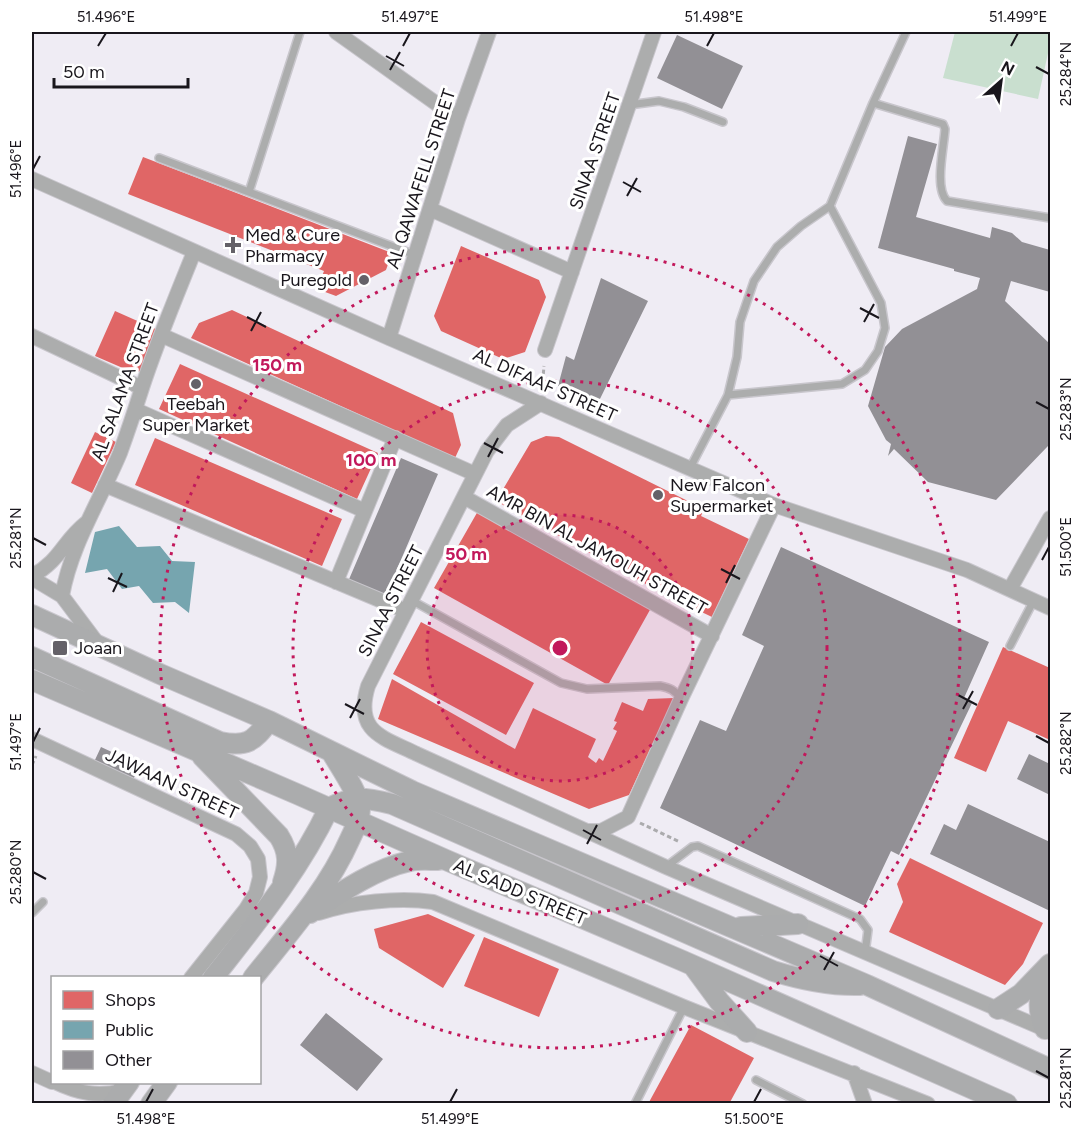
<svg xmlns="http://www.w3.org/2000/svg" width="1082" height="1135" font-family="Figtree,sans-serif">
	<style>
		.green { fill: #c9dfcf }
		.shops { fill: #e06666 }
		.public { fill: #76a5af }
		.building { fill: #929095 }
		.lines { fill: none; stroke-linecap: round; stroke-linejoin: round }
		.lane-casing { stroke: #c8c6cc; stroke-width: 10 }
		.street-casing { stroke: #c8c6cc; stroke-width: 16 }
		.secondary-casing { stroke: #c8c6cc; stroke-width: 22 }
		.path { stroke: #ababad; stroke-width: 3; stroke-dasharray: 4.5 3; stroke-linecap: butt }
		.lane { stroke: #acadad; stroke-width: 7 }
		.street { stroke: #acadad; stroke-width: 14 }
		.secondary { stroke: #abacad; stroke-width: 20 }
		.ticks { fill: none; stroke: #19161c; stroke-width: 2 }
		.ring { fill: none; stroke: #c2185b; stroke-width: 3; stroke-dasharray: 3 6 }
		.poi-dot { fill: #646168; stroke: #fff; stroke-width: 2 }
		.labels { text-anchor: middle; stroke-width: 6; stroke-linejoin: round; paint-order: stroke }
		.street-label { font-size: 18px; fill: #19161c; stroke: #fff }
		.poi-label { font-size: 18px; fill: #19161c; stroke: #fff; text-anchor: start }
		.centre { fill: #c2185b; stroke: #fff; stroke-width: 3 }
		.ring-label { font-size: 18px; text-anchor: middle; font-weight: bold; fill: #c2185b; stroke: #fff; stroke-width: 6; stroke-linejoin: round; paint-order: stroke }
		.neatline { fill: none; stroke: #19161c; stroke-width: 2 }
		.ticks-label { font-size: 15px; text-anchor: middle; fill: #19161c }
	</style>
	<rect width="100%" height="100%" fill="#efecf4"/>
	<path class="green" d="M955 32H1050V44L1038 99 943 78Z"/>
	<path class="shops" d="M143 157 392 253 386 270 336 296 317 289 324 271 128 194Z
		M461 246 539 280 546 297 525 352 503 359 441 331 434 316Z
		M232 310 453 413 461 445 455 458 191 338 199 323Z
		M115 311 160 331 144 371 132 372 95 356Z
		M180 364 378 453 357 499 159 409Z
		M95 432 116 442 92 493 71 483Z
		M546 436 559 437 704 509 701 516 749 539 712 617 664 594 496 501 531 442Z
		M155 438 342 519 322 566 135 485Z
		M478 511 651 608 608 685 434 588Z
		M421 622 534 683 506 735 393 674Z
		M1003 647 1050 668V740L1008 721 986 772 954 758Z
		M392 679 515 749 533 708 596 739 588 757 596 763 599 758 603 761 617 731 613 729 617 722 614 721 622 702 643 711 648 699 674 698 629 795 589 809 378 719Z
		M910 858 1043 923 1023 964 1005 985 889 932 903 902 897 884Z
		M428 914 475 935 443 988 379 948 374 929Z
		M484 937 559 969 539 1017 464 986Z
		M691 1025 754 1058 729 1104H648Z"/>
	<path class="public" d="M119 526 137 547 160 546 172 561 195 562 189 613 175 602 153 603 139 586 122 589 107 569 85 573 95 532Z"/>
	<path class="building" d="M677 35 743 66 722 109 657 78Z
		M908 136 937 144 916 217 990 238 992 227 1012 233 1022 242 1050 250V292L1011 281 1005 301 1050 344V437L1048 446 996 500 928 482 894 449 888 456 891 444 886 440 868 406 885 347 902 329 977 289 980 278 954 271V269L878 248Z
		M601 278 648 301 597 405 558 386 566 356 574 360Z
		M401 458 438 474 384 599 347 584Z
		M781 547 989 642 964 698 972 703 899 855 891 851 865 906 660 808 700 720 726 731 764 646 742 635Z
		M101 747 140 765 133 780 94 762Z
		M1029 754 1050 764V795L1017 779Z
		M968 804 1050 842V911L930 854 944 824 956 830Z
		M326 1013 383 1059 357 1091 300 1045Z"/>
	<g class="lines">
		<defs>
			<path id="lane" d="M873 103 943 124 945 129C944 147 934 188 947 201L1050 218
				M629 105 659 101 684 107 723 122
				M159 158 415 255
				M249 192 300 32
				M728 395 842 384 865 370 878 351 885 328 881 303 830 206
				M690 468 728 395 737 357 740 322 754 281 777 247 801 226 830 206 873 103 906 32
				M411 600 561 683 587 689 660 686C670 688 675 690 681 699
				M1010 646 1034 600
				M667 866 692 847 698 846 860 919 868 930 865 953
				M32 913 43 902
				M756 1080 803 1104
				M635 1104 684 1007"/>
			<path id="street" d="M336 32 458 119
				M32 179 389 338 774 505 967 570 1050 608
				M430 209 572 272
				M161 335 475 474
				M32 336 142 388
				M389 338 458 119 489 32
				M545 350 654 32
				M541 403 507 425 487 451 368 686C354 732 382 737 417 754L666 867 1049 1031
				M136 410 365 511
				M105 485 406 611
				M464 497 712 636
				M32 576C61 560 63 541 86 523
				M32 578 62 596 98 644
				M336 582 395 438
				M1010 589 1050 518
				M62 596C71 545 100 501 120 453 128 431 135 410 142 388 157 342 176 297 194 252
				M32 739 236 834 250 846 258 859 260 877 256 893 246 909 191 978
				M588 831H601L628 817 681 699 774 505
				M319 913C351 902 399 897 433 902L684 1007 928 1104
				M32 1073 52 1082
				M854 1073 865 1104
				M55 1082C78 1093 97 1097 122 1091"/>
			<path id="secondary" d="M32 615 160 674 269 721 412 791 867 985 1050 1069
				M32 657 220 742C247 747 253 742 269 721
				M32 680 297 794 446 860 683 961 1007 1104
				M202 756 279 836C289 852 289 864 283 882
				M329 808C353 795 366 798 392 804L773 971C802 980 829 986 860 985
				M310 913C340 893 374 869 410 861 418 859 429 860 438 860
				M741 927 798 924
				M694 967 719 1001 747 1032
				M213 978C256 923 299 871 329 808
				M253 978C288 934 327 891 350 839 354 830 360 820 360 809 361 797 339 765 332 753
				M998 1009 1021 994 1050 964
				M1045 1029C1035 1006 1040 991 1050 969
				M113 1104 129 1082
				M151 1104 167 1082"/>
		</defs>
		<use href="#lane" class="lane-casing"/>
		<use href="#street" class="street-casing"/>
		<use href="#secondary" class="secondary-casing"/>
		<path class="path" d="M542 389 544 366
			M32 765 36 756
			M640 823 680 842"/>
		<use href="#lane" class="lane"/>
		<use href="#street" class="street"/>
		<use href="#secondary" class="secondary"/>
	</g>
	<path class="ticks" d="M98 46 106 33M403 46 410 33M707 46 714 33M1011 46 1018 33M386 56 404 66M1036 67 1049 74M390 70 400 52M33 169 40 156M623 182 641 192M627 196 637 178M860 308 879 318M247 317 266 327M864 322 874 304M251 331 261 312M1036 402 1049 409M484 443 503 453M488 457 498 438M33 538 46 545M1042 560 1049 547M721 569 740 579M108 578 127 587M726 583 735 565M113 592 122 573M958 695 977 705M345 704 364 714M963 709 973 691M350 718 360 699M1036 736 1049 743M33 742 40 728M583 830 601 840M587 844 597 825M33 872 46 879M820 956 838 966M824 970 834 952M1036 1071 1049 1078M146 1102 153 1089M450 1102 457 1089M754 1102 761 1089"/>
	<circle cx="560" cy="648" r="133" fill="#c2185b" fill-opacity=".12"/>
	<g class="ring">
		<circle cx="560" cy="648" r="133"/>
		<circle cx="560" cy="648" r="267"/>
		<circle cx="560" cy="648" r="400"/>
	</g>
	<g class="poi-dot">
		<path d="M230 236h6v6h6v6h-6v6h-6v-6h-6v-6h6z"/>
		<circle cx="364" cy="280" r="6"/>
		<circle cx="196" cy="384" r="6"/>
		<circle cx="658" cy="495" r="6"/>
		<rect x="52" y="640" width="16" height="16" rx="3"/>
	</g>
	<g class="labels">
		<g class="street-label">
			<text transform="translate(595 151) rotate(-71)" y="6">SINAA STREET</text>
			<text transform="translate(421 179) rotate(-72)" y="6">AL QAWAFELL STREET</text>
			<text transform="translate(125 382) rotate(-70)" y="6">AL SALAMA STREET</text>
			<text transform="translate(545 385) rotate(24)" y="6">AL DIFAAF STREET</text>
			<text transform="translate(597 550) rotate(29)" y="6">AMR BIN AL JAMOUH STREET</text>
			<text transform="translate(391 601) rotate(-63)" y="6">SINAA STREET</text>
			<text transform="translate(172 784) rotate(25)" y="6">JAWAAN STREET</text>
			<text transform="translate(520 892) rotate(23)" y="6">AL SADD STREET</text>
		</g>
		<g class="poi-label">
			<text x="245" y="241">Med &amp; Cure<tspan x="245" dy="21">Pharmacy</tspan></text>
			<text x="352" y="286" text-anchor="end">Puregold</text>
			<text x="196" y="410" text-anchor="middle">Teebah<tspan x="196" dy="21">Super Market</tspan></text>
			<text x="670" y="491">New Falcon<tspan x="670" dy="21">Supermarket</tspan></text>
			<text x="74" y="654">Joaan</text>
		</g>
	</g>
	<circle cx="560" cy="648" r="9" class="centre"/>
	<g class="ring-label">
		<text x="277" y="371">150 m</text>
		<text x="371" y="466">100 m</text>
		<text x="466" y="560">50 m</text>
	</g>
	<rect width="1082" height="1135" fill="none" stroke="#ffffff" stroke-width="66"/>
	<rect x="51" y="976" width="210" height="108" fill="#ffffff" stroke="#a3a2a4" stroke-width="1.5"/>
	<rect x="63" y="991" width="30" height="18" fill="#e06666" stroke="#a3a2a4" stroke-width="1.5"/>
	<text x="105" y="1006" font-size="18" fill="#19161c">Shops</text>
	<rect x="63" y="1021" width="30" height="18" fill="#76a5af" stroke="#a3a2a4" stroke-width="1.5"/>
	<text x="105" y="1036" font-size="18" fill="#19161c">Public</text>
	<rect x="63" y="1051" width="30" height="18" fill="#929095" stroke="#a3a2a4" stroke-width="1.5"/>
	<text x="105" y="1066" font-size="18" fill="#19161c">Other</text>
	<g transform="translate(1001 81) rotate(28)" stroke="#ffffff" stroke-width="4.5" paint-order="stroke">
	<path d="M0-4.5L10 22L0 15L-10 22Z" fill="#19161c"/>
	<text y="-9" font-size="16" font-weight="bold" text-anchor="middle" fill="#19161c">N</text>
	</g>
	<path d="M54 78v9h134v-9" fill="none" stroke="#19161c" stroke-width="3"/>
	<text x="63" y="78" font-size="18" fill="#19161c" stroke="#ffffff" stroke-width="4.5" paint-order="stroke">50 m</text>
	<rect x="33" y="33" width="1016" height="1069" class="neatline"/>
	<g class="ticks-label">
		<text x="106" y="22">51.496°E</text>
		<text x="410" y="22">51.497°E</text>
		<text x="714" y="22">51.498°E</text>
		<text x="1018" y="22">51.499°E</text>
		<text transform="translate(1066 74) rotate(-90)" y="5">25.284°N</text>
		<text transform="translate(16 169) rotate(-90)" y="5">51.496°E</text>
		<text transform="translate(1066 409) rotate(-90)" y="5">25.283°N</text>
		<text transform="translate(16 538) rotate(-90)" y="5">25.281°N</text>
		<text transform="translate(1066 547) rotate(-90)" y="5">51.500°E</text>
		<text transform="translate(16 742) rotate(-90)" y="5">51.497°E</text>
		<text transform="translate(1066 743) rotate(-90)" y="5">25.282°N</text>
		<text transform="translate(16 872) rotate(-90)" y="5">25.280°N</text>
		<text transform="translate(1066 1078) rotate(-90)" y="5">25.281°N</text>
		<text x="146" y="1124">51.498°E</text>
		<text x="450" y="1124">51.499°E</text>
		<text x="754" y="1124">51.500°E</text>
	</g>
</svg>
